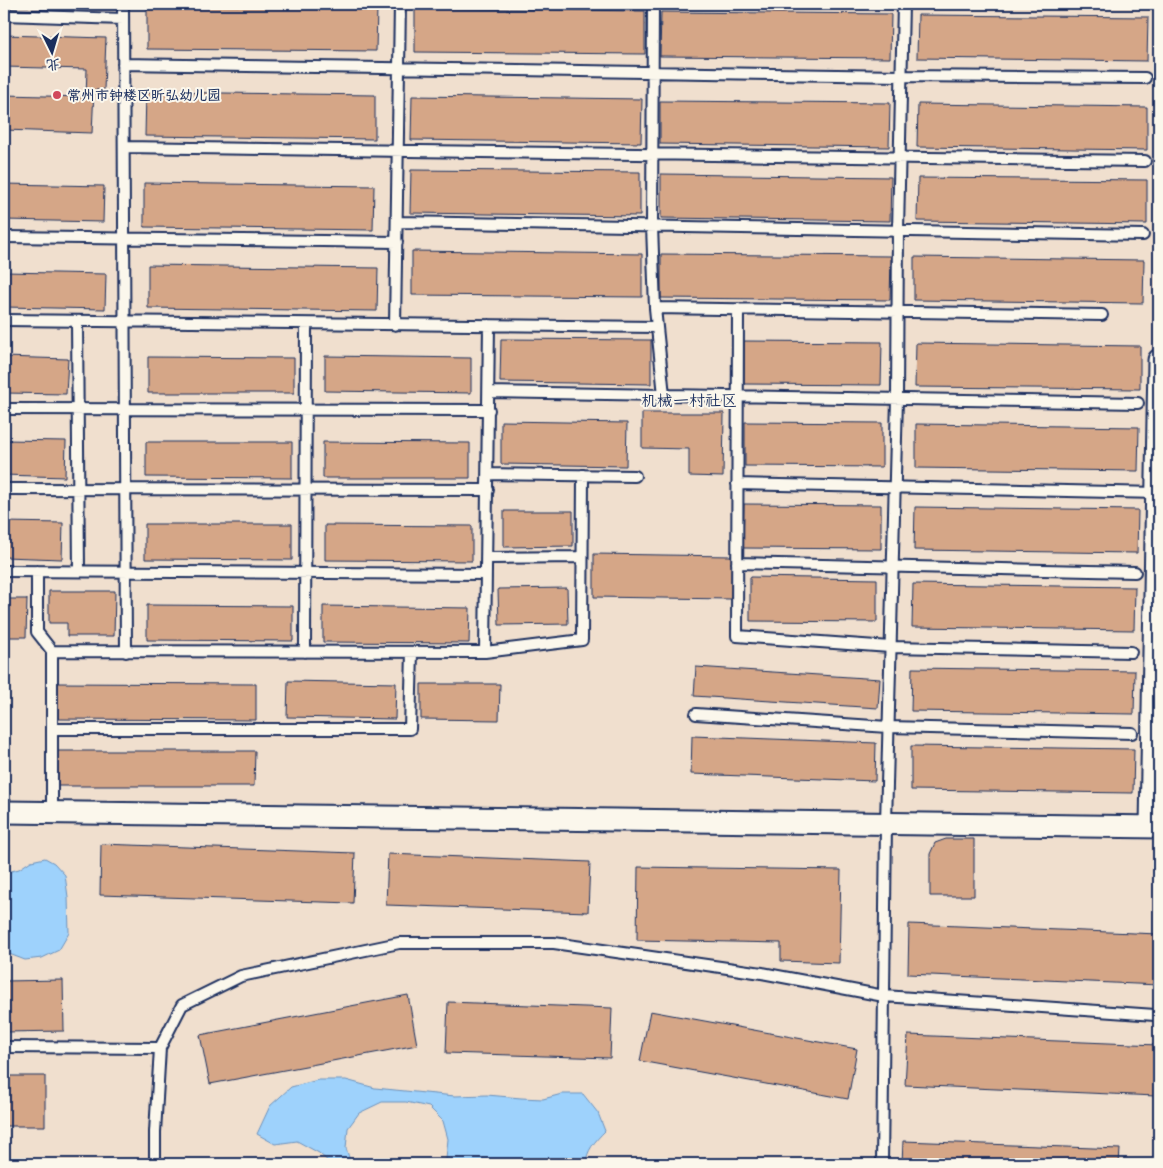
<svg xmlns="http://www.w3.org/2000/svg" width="1163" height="1168" font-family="'Shantell Sans','LXGW WenKai TC',sans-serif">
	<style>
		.water { fill: #9ed2fc; stroke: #6a91bd }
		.building { fill: #d5a687; stroke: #1b2f5e }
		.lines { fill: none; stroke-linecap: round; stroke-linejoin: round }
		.lane-casing { stroke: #1b2f5e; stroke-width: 14 }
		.street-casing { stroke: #1b2f5e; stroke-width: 25 }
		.lane { stroke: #fbf7ec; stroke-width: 10 }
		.street { stroke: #fbf7ec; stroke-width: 21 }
		.poi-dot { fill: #d1495b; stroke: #fbf7ec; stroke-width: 2 }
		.labels { text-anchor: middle; stroke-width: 4; stroke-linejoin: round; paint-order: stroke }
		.poi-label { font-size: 14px; font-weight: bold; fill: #1b2f5e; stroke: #fbf7ec; text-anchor: start }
		.quarter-label { font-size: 16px; fill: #1b2f5e; stroke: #fbf7ec }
	</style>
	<rect width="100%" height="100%" fill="#f0dfce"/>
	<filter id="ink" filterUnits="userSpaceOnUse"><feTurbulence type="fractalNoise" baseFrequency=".02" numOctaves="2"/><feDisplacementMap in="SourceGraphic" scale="10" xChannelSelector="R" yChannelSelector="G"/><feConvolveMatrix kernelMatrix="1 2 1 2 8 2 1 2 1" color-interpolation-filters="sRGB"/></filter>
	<g filter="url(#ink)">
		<path class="water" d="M45 858 54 863 65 875 68 897 69 933 59 950 42 958 25 960 4 952V873L19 869 31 861Z
			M318 1080H346L375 1088 455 1096 487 1095 521 1098 543 1099 562 1094H583L598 1113 605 1131C595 1141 586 1151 586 1164H444L446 1159 448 1139 443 1121 429 1107 406 1102H382L359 1113 348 1128 346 1148 351 1164H331L319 1153 297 1141 275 1144 257 1134 270 1106 291 1087Z"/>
		<path class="building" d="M4 4H86V9L4 5Z
			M147 5 377 7 376 51 147 49Z
			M415 8 645 11V54L415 52Z
			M661 12 891 14 890 58 660 56Z
			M918 15 1148 17 1147 61 917 58Z
			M4 35 106 38 104 90H94L92 133 4 130V95L86 97 87 69 4 67Z
			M146 92 375 95V139L145 136Z
			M412 96 642 99 641 143 411 140Z
			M660 101 890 103 889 147 660 144Z
			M918 104 1147 107V150L917 147Z
			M411 170 640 172V216L410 213Z
			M661 174 891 177 890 221 661 218Z
			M918 178 1147 180V224L917 221Z
			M144 183 374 186 373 230 144 227Z
			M4 184 104 186 103 222 4 220Z
			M412 251 642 254V297L412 295Z
			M661 254 891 256 890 300 661 298Z
			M914 257 1144 260 1143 303 914 300Z
			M148 265 378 268 377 311 148 308Z
			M4 272 106 274 105 309 4 307Z
			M501 339 651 340V384L500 382Z
			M744 341 882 342 881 385 744 384Z
			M916 343 1140 346V389L915 387Z
			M325 356 471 358V393L325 391Z
			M4 357 68 359 66 394 4 393Z
			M148 357 294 358V393H148Z
			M642 413H724L723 477 689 476V449L642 448Z
			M501 421 627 423 626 466 501 464Z
			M745 422 882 423V467L745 466Z
			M916 424 1139 427 1138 471 916 468Z
			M4 440 66 441 65 477 4 475Z
			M146 442H292V478L146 477Z
			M323 442 470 443V478H323Z
			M744 504 881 505V549L743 548Z
			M915 507 1138 510 1137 553 914 550Z
			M504 511H573V546L504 547Z
			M4 522 63 523 62 559 4 557Z
			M145 524H292V560L145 559Z
			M325 525 472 526V561L325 560Z
			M594 554 732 556 731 599 594 597Z
			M750 577 877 579V622L750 621Z
			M913 584 1135 587 1134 630 912 627Z
			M567 588 568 624 499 625 498 589Z
			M49 591H115L114 636H67V623H49Z
			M4 599H27L26 637H9V632H4Z
			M147 605 293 606V641L147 640Z
			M323 606 470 608 469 643 323 642Z
			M696 667 880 679 878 708 694 696Z
			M912 668 1135 671 1134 714 911 711Z
			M288 681 396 683 395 719 287 717Z
			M57 683 256 684V720L57 719Z
			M421 684H500L499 720 421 719Z
			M692 736 876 743 875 781 691 774Z
			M911 746 1134 749 1133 793 911 790Z
			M55 751H255L254 786H55Z
			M946 839H974V896H930V854L935 843Z
			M101 844 355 853 353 903 100 895Z
			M388 854 590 862 588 912 386 905Z
			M638 867 841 870 839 963 781 961V943L637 940Z
			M909 924 1159 934V985L908 974Z
			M63 980 64 1031 5 1032 4 981Z
			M408 995 417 1045 210 1084 200 1035Z
			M448 1002 612 1008 610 1058 446 1053Z
			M650 1011 857 1049 848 1099 640 1061Z
			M908 1035 1158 1045 1156 1096 905 1085Z
			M4 1076H45V1126H4Z
			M903 1141 1120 1149 1119 1164H902Z"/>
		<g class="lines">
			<defs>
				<path id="lane" d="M123 4 126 652
					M653 4 652 226 655 308 664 395
					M4 15 123 19
					M123 64 901 76 1145 78
					M124 147 1145 161
					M397 222 1143 235
					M4 237 397 242
					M655 308 1102 315
					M738 309 737 636 890 647 1131 652
					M4 320 656 327
					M77 321 79 571
					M395 325 400 4
					M489 392 1138 403
					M4 409 489 410
					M488 474 635 476
					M737 484 1159 493
					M4 489 488 490
					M487 558 582 557
					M737 563 1135 572
					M4 571 486 574
					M37 571V632L52 651V813
					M52 651 485 652 582 640 583 475
					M305 652 306 324
					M485 652 489 325
					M696 714 888 727 1132 733
					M52 729H410L412 652
					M4 1047 160 1048
					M155 1164V1132L160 1048 182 1005 241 976 399 943H554L762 973 884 996 1155 1015
					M882 1164 886 823 897 399 898 230 903 4"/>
				<path id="street" d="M4 812 1159 827
					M1151 827 1159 360"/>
			</defs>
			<use href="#lane" class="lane-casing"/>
			<use href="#street" class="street-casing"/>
			<use href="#lane" class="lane"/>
			<use href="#street" class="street"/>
		</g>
	</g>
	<circle class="poi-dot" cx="57" cy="95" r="5"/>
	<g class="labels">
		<g class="poi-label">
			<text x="67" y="100">常州市钟楼区昕弘幼儿园</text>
		</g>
		<g class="quarter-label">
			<text x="689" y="406">机械一村社区</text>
		</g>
	</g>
	<rect width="1163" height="1168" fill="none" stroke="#fbf7ec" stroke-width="20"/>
	<rect x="10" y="10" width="1143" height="1148" fill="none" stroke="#1b2f5e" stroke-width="2" filter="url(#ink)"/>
	<g transform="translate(52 52) rotate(175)" stroke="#fbf7ec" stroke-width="4" paint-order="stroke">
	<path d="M0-4L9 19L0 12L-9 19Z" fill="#1b2f5e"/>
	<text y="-8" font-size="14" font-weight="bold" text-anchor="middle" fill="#1b2f5e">北</text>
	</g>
</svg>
